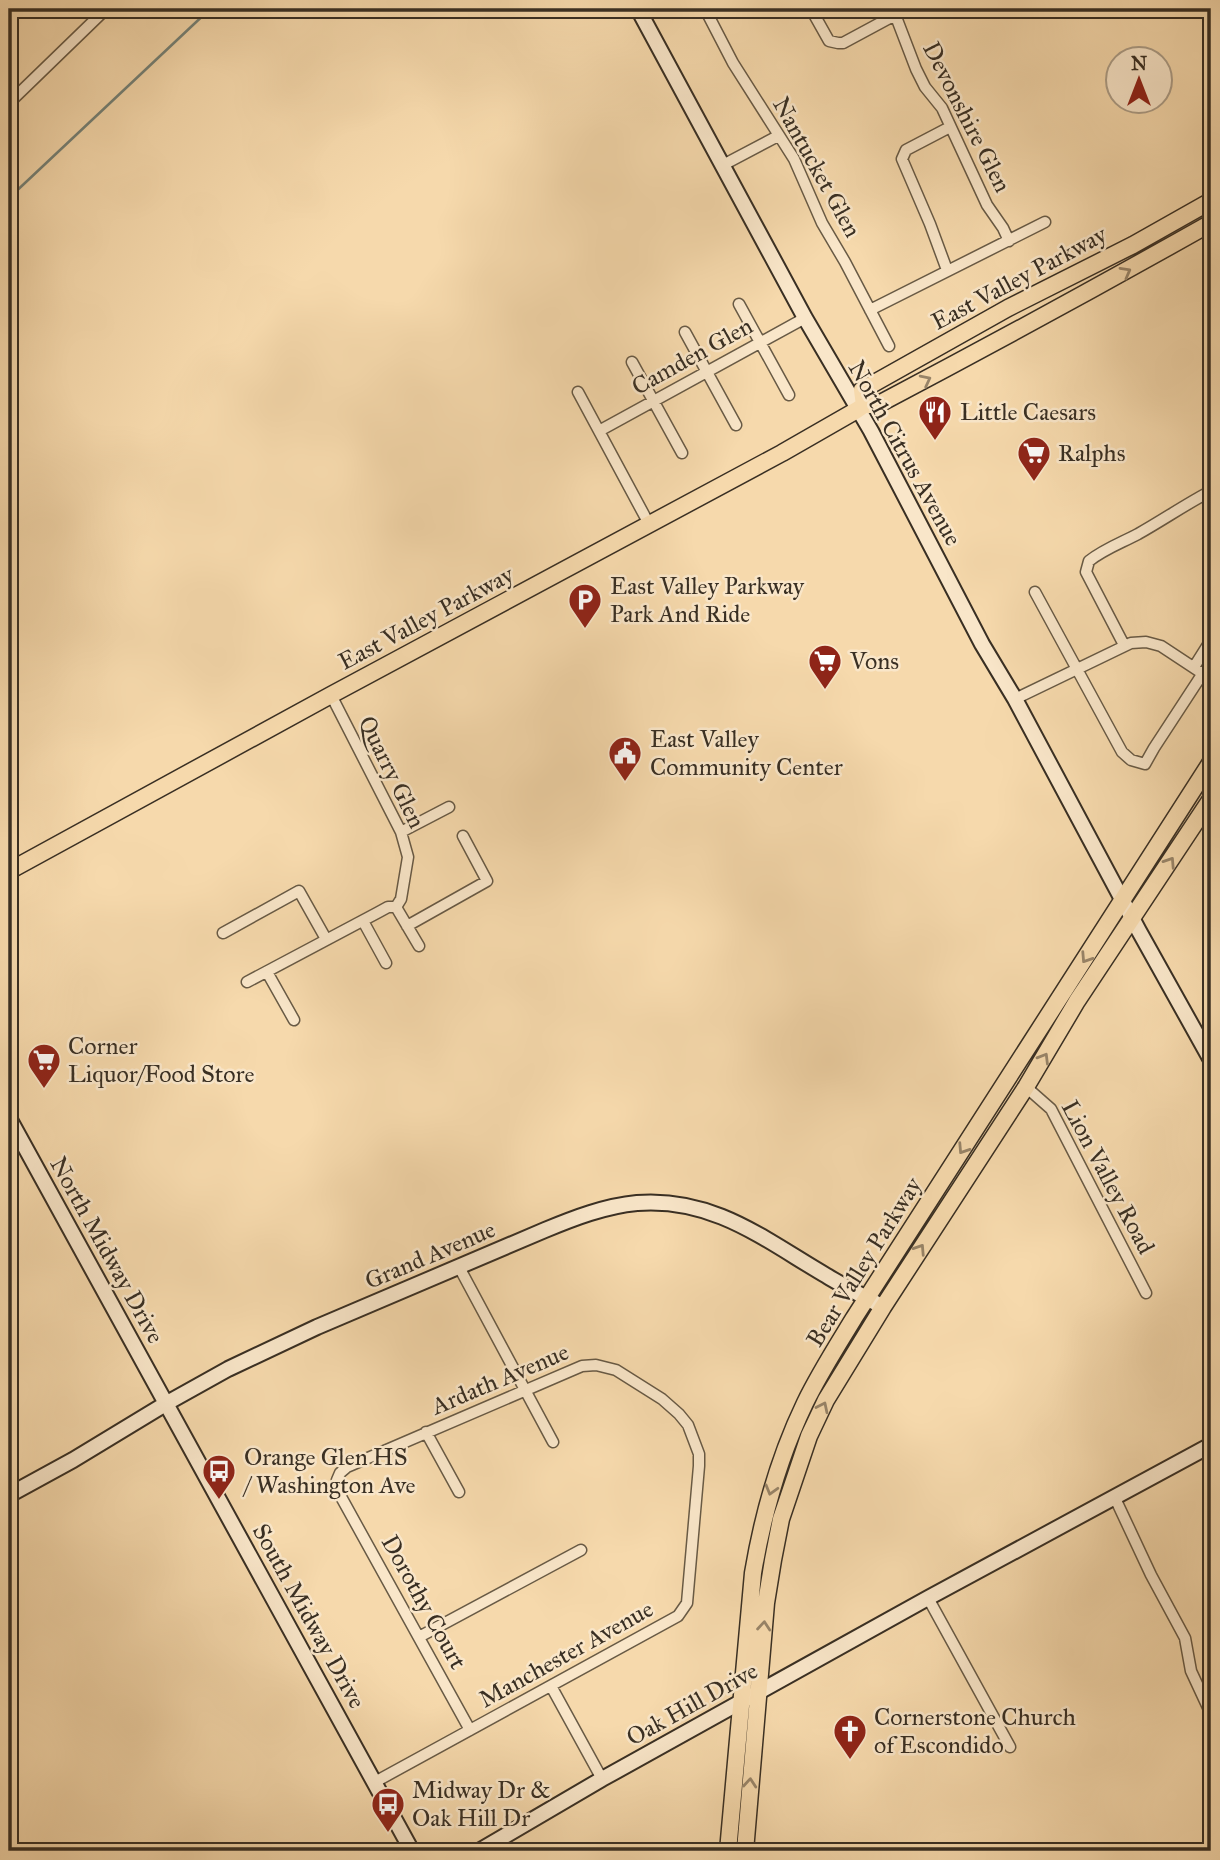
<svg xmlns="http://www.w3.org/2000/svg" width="1220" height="1860" font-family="'IM FELL Great Primer',serif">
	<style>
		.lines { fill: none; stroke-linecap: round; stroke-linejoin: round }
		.stream { stroke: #758278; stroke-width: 2.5 }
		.street-casing { stroke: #685a45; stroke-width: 13 }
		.secondary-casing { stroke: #392f23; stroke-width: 18 }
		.primary-casing { stroke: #392f23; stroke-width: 19 }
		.street { stroke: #f9e6c9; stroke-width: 10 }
		.secondary { stroke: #f9e6c9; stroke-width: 14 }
		.primary { stroke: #f6d9ac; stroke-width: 16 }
		.oneway { stroke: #988468 }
		.labels { text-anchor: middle; stroke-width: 5; stroke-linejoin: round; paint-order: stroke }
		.street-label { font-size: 24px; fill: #392f23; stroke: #f9e6c9 }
		.poi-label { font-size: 24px; fill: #392f23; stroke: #f9e6c9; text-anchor: start }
	</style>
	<rect width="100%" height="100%" fill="#f6d9ac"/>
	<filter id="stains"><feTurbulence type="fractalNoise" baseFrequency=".00286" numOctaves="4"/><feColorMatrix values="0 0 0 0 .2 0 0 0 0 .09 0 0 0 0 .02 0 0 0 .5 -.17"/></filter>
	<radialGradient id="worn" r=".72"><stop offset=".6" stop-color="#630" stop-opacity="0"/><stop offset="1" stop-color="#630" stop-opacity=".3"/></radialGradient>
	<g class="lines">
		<path class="stream" d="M9 198 210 9"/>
		<defs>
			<path id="street" d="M705 9 733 63 794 159 822 223 845 262 889 346
				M811 9 829 41 838 43H843L895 15
				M893 9 916 69 925 87 942 108 987 205 1003 228 1009 241
				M9 103 106 9
				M723 165 778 136
				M947 270 930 224 902 159 906 150 950 127
				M739 304 789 395
				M870 310 1045 222
				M685 332 736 425
				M632 362 682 453
				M578 392 649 524
				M599 431 805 318
				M1035 592 1122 752 1131 760 1145 764 1154 748 1203 673
				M1124 645 1086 572 1089 561C1104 549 1121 543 1138 534 1163 520 1186 504 1211 491
				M1194 667 1211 640
				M331 695 401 832 408 857 401 899 396 907
				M1015 699 1131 643 1146 642 1161 646 1211 679
				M401 832 449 807
				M396 907 419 946
				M363 921 386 963
				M407 926 487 881 463 836
				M223 933 299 891 326 939
				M267 972 294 1020
				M247 982 377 913 388 907H396
				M1026 1087 1051 1109 1146 1293
				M459 1267 553 1442
				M426 1432 459 1492
				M1114 1496 1151 1575 1185 1638 1191 1671 1211 1714
				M928 1598 1010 1747
				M419 1637 581 1550
				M551 1686 602 1779
				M375 1782C476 1727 577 1672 678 1616L687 1603 699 1466V1454L688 1425 679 1414 662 1399 616 1370 596 1365 582 1366 347 1467 340 1473 337 1480 340 1495 470 1730"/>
			<path id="secondary" d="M638 9 805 318 871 431 982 644 1015 699 1139 931 1211 1060
				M9 1118 412 1851
				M9 1495 73 1460 167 1403 228 1369 317 1327 545 1230C574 1218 605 1206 637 1203 714 1197 765 1240 827 1276 845 1287 865 1297 883 1307
				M479 1851 602 1779 928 1598 1211 1445"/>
			<path id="primary" d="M864 405 862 390 1008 308 1133 245 1211 201
				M9 871 331 695 782 453 857 410 864 405H877C989 346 1101 285 1211 223
				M728 1851 753 1573C763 1514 779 1457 805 1403 819 1374 837 1346 854 1318L1211 762
				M745 1851 766 1603 773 1560 781 1519 809 1436 826 1400 883 1307 1026 1087 1077 1001 1211 799"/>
		</defs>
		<use href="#street" class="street-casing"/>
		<use href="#secondary" class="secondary-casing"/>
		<use href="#primary" class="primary-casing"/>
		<use href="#street" class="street"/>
		<use href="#secondary" class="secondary"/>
		<use href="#primary" class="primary"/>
	</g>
	<defs><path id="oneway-chevron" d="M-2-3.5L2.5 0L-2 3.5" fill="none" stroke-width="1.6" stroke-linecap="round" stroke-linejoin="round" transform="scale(1.75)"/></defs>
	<g class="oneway">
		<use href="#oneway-chevron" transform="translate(1126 272) rotate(-29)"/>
		<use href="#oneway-chevron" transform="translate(926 380) rotate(-27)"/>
		<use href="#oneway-chevron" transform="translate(1170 862) rotate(-57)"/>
		<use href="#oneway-chevron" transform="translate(1086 958) rotate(123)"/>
		<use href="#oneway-chevron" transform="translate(1044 1058) rotate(-59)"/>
		<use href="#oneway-chevron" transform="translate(963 1149) rotate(123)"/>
		<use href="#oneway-chevron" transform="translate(920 1249) rotate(-57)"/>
		<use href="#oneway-chevron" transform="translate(823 1407) rotate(-64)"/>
		<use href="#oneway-chevron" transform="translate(771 1490) rotate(106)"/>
		<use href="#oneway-chevron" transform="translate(764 1626) rotate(-85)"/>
		<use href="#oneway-chevron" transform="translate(750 1783) rotate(-85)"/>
	</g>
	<defs>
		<symbol id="restaurant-pin" viewBox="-11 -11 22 30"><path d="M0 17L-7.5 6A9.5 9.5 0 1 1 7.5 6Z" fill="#8f2418" stroke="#f9e6c9"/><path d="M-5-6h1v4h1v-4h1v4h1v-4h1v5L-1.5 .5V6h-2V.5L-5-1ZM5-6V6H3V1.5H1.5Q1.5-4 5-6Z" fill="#fff"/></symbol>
		<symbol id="supermarket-pin" viewBox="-11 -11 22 30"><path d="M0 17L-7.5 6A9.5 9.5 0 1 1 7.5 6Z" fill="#8f2418" stroke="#f9e6c9"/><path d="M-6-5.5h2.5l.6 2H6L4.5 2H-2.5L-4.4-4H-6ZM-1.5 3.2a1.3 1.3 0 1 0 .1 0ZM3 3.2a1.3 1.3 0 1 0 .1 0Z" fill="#fff"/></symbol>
		<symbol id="parking-pin" viewBox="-11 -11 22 30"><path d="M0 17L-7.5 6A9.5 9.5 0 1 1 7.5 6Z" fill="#8f2418" stroke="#f9e6c9"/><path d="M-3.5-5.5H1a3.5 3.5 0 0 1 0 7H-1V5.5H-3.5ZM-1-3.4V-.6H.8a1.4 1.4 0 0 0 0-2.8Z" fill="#fff"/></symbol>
		<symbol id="civic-pin" viewBox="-11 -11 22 30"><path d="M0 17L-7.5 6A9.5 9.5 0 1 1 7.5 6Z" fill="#8f2418" stroke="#f9e6c9"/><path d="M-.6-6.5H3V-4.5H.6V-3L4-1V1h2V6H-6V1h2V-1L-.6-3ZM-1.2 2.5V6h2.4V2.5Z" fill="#fff"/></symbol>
		<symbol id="bus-pin" viewBox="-11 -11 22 30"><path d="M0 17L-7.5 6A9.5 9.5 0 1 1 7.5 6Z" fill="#8f2418" stroke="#f9e6c9"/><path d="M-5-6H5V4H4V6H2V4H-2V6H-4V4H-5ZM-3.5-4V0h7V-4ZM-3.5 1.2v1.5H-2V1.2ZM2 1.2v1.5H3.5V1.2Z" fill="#fff"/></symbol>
		<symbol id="church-pin" viewBox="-11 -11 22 30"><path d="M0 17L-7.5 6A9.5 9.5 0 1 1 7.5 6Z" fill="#8f2418" stroke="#f9e6c9"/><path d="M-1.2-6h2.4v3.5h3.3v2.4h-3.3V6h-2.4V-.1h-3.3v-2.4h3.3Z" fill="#fff"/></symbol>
	</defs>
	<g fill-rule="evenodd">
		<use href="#restaurant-pin" x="916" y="393" width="38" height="52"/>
		<use href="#supermarket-pin" x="1015" y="434" width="38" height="52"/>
		<use href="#parking-pin" x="566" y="581" width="38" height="52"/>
		<use href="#supermarket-pin" x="806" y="642" width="38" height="52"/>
		<use href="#civic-pin" x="606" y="734" width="38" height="52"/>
		<use href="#supermarket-pin" x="25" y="1041" width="38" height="52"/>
		<use href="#bus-pin" x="200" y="1452" width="38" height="52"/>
		<use href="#church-pin" x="831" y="1712" width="38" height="52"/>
		<use href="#bus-pin" x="369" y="1785" width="38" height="52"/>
	</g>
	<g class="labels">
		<g class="street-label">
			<text transform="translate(967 117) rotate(63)" y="8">Devonshire Glen</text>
			<text transform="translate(817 167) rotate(61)" y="8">Nantucket Glen</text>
			<text transform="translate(1019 278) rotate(-28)" y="8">East Valley Parkway</text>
			<text transform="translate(692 356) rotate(-29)" y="8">Camden Glen</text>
			<text transform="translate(905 453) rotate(61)" y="8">North Citrus Avenue</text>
			<text transform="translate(426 618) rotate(-28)" y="8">East Valley Parkway</text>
			<text transform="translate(392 772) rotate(64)" y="8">Quarry Glen</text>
			<text transform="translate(1108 1177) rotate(62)" y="8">Lion Valley Road</text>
			<text transform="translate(107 1250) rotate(61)" y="8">North Midway Drive</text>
			<text transform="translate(430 1255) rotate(-23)" y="8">Grand Avenue</text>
			<text transform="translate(864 1262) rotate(-58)" y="8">Bear Valley Parkway</text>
			<text transform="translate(500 1379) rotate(-23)" y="8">Ardath Avenue</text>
			<text transform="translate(424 1602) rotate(61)" y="8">Dorothy Court</text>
			<text transform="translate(309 1616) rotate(61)" y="8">South Midway Drive</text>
			<text transform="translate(566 1654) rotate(-29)" y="8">Manchester Avenue</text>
			<text transform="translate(692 1704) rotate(-29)" y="8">Oak Hill Drive</text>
		</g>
		<g class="poi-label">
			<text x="960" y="420">Little Caesars</text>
			<text x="1058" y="461">Ralphs</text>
			<text x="610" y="594">East Valley Parkway<tspan x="610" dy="28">Park And Ride</tspan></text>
			<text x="850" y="669">Vons</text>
			<text x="650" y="747">East Valley<tspan x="650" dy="28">Community Center</tspan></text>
			<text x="68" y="1054">Corner<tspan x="68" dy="28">Liquor/Food Store</tspan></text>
			<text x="244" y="1465">Orange Glen HS<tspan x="244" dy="28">/ Washington Ave</tspan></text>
			<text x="874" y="1725">Cornerstone Church<tspan x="874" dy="28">of Escondido</tspan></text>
			<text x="412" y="1798">Midway Dr &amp;<tspan x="412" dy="28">Oak Hill Dr</tspan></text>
		</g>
	</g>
	<rect width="1220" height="1860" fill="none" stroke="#f6d9ac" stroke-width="35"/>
	<rect x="10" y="10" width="1199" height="1839" fill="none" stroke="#392f23" stroke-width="3.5"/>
	<rect x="18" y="18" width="1185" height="1825" fill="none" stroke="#392f23" stroke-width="2"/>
	<g transform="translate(1139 80)"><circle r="33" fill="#f9e6c9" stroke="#ac9d87" stroke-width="2"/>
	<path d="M0-5L12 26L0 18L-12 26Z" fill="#8f2418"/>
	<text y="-10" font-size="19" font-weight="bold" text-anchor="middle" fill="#392f23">N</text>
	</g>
	<rect width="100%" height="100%" filter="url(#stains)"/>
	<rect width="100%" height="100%" fill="url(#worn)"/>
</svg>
